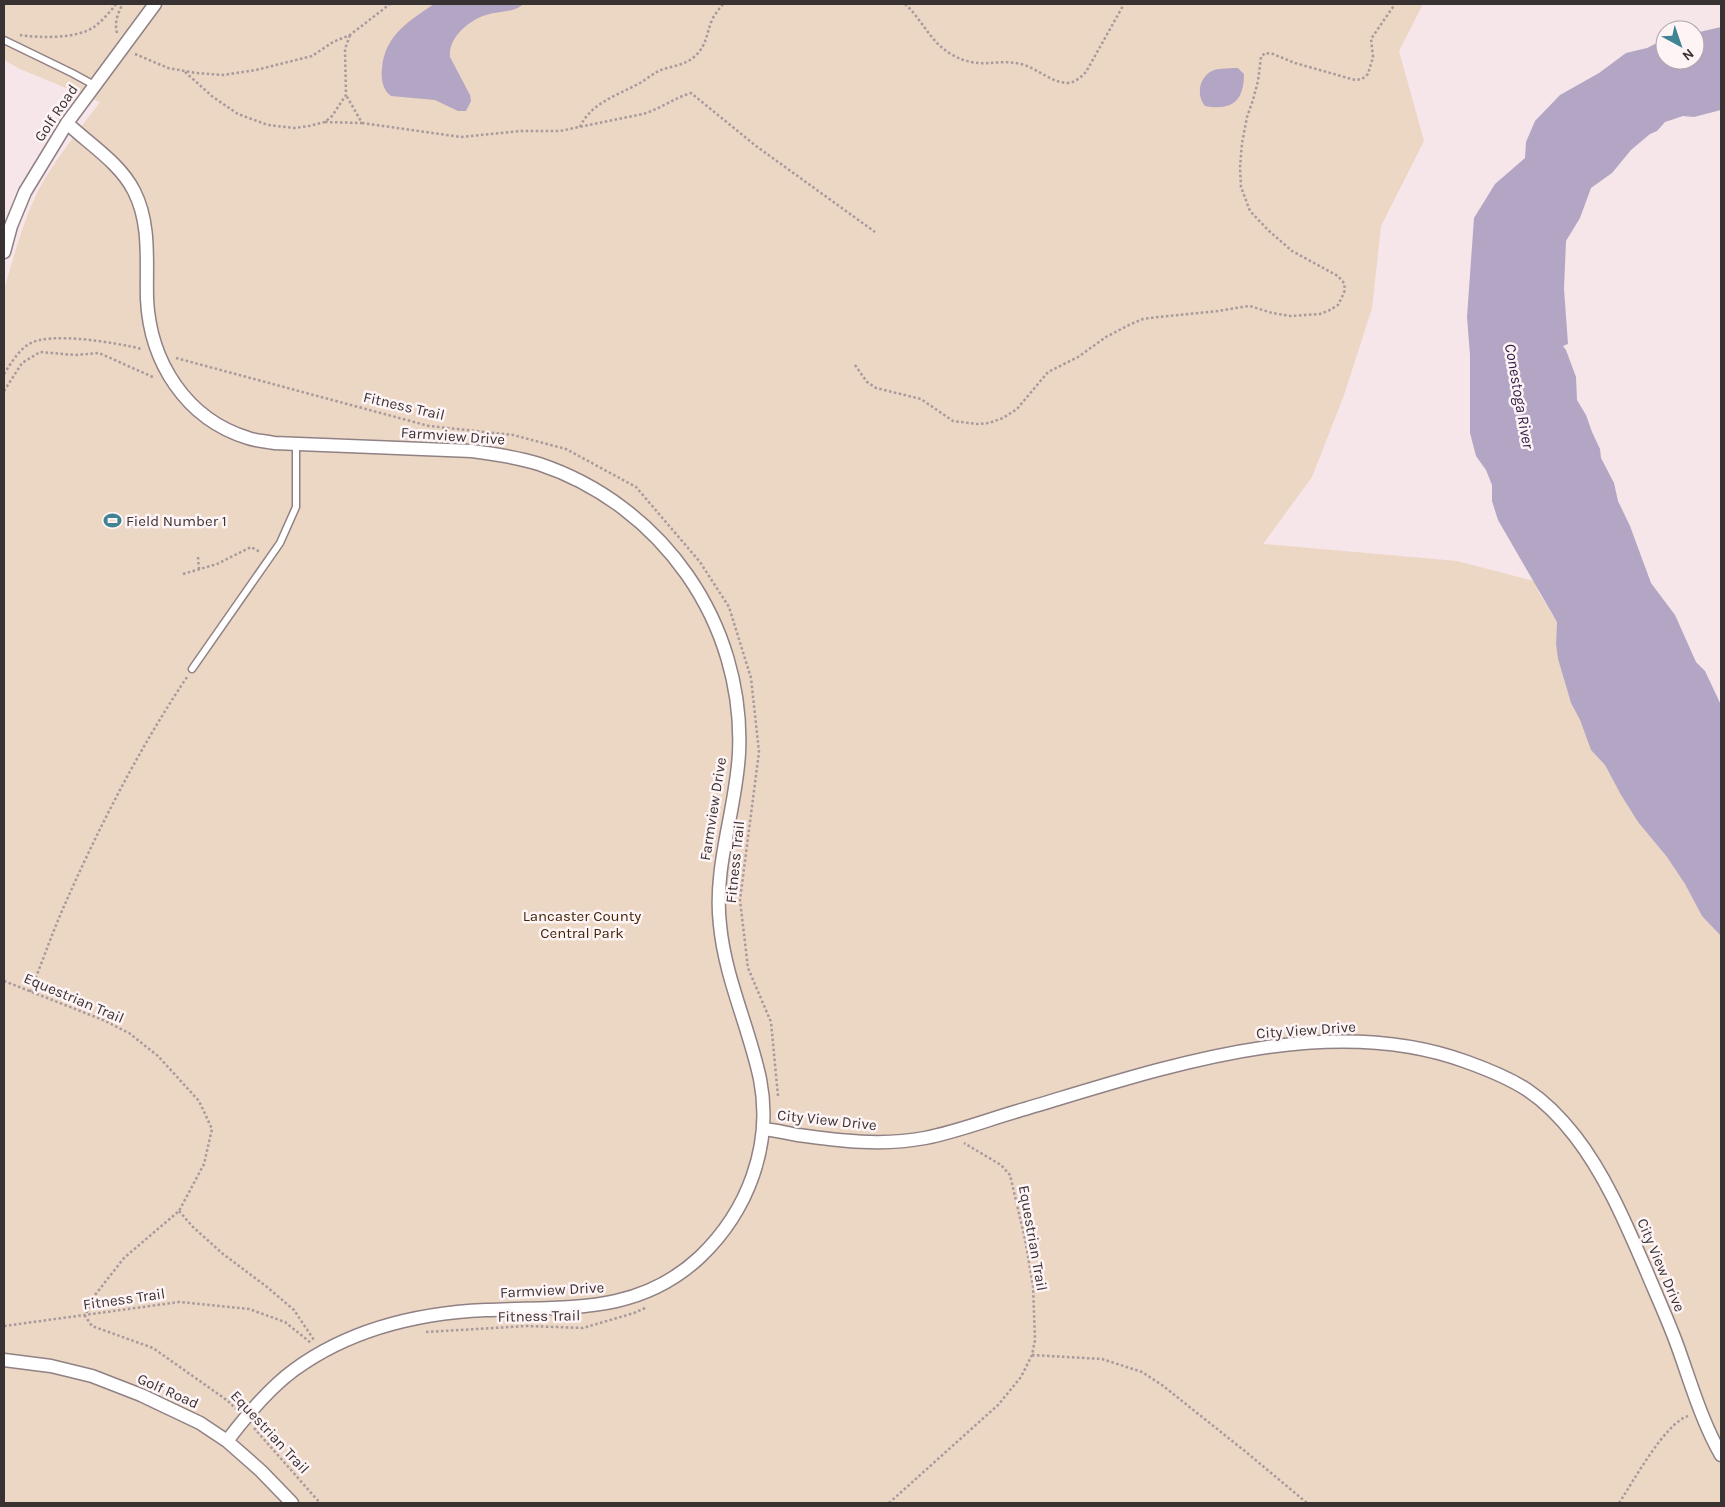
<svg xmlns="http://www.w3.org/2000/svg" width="1725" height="1507" font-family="Karla,sans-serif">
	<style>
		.green { fill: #ecd6c4 }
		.water { fill: #b3a6c5 }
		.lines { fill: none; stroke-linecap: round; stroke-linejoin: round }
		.lane-casing { stroke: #908184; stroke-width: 9 }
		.street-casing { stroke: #908184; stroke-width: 15 }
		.path { stroke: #a79a9d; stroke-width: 2.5; stroke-dasharray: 2.5 2.5; stroke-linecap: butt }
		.lane { stroke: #fff; stroke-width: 6 }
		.street { stroke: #fff; stroke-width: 12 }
		.labels { text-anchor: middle; stroke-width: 5; stroke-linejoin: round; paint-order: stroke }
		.street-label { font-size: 15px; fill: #383233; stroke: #fef4f6 }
		.poi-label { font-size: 15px; fill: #383233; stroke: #fef4f6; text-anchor: start }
		.park-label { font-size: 15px; fill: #422506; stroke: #fef4f6 }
		.water-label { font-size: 16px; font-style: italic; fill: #34204a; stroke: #fef4f6 }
	</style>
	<rect width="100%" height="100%" fill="#f6e5e9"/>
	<path class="green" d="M4 4H1423L1399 51 1424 141 1381 226 1372 308 1344 395 1312 477 1263 544 1457 561 1534 581 1539 593 1557 622 1556 644 1558 659 1571 703 1580 720 1591 750 1605 765 1621 795 1638 822 1667 857 1685 884 1702 916 1721 936V1503H4V290C14 256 23 221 39 189 56 158 79 130 100 102L20 69 4 60Z"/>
	<path class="water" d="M434 4H523C515 13 497 11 486 15 469 20 448 38 450 57L470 95 471 101 466 111H458L435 100 391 96C382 89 381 79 382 68 385 35 409 21 434 4Z
		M1721 27V110L1694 117 1683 116 1665 122 1657 131 1650 134 1631 150 1612 173 1591 188 1580 218 1566 241 1564 289 1568 344 1563 346 1566 350 1576 377 1577 400 1586 415 1592 432 1600 449 1601 458 1614 483 1618 501 1630 526 1651 583 1675 615 1696 662 1705 671 1721 705V936L1702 916 1685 884 1667 857 1638 822 1621 795 1605 765 1591 750 1580 720 1571 703 1558 659 1556 644 1557 622 1498 520 1492 501V485L1486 470 1476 456 1470 433V355L1467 317 1474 218 1495 184 1525 158 1526 142 1535 121 1560 95 1599 73 1626 53 1647 48 1665 39V60H1695V33Z
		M1232 68H1238L1244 74C1244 101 1232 111 1205 106 1196 96 1199 77 1212 71 1217 68 1226 69 1232 68Z"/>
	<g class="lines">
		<defs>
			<path id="lane" d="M4 40 72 73 94 85
				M192 669 280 543 296 507V444"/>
			<path id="street" d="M67 123C89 144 120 163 134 191 151 224 146 263 147 299 150 362 186 419 248 438 256 441 266 441 274 443L472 451C495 454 517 457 539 464 662 505 745 623 739 753 736 811 713 867 720 925 725 978 749 1027 760 1079 773 1145 748 1211 700 1257 637 1316 565 1306 486 1310 418 1313 350 1329 294 1370 268 1389 246 1416 227 1441
				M4 252 11 226 25 192 67 123 155 4
				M763 1129C775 1130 786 1133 798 1135 840 1141 883 1146 925 1138 956 1132 987 1120 1018 1111 1157 1070 1324 1009 1467 1062 1517 1080 1542 1094 1575 1136 1606 1176 1626 1224 1646 1270 1656 1294 1667 1318 1676 1342 1690 1380 1701 1420 1721 1455
				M4 1360 51 1366 92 1376 141 1395 200 1423 227 1441 261 1471 292 1503"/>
		</defs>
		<use href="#lane" class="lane-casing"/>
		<use href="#street" class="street-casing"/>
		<path class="path" d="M905 4C922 19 930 42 951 54 979 71 995 58 1021 64 1037 68 1050 82 1067 83 1075 83 1081 77 1086 72L1124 4
			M117 33C114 23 118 12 123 4
			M20 35C39 38 77 39 94 27 102 21 110 12 116 4
			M135 54 168 68 196 73 223 75 256 70 312 56 333 42 350 35 390 4
			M185 72 213 97 238 114 268 125 294 128 309 126 325 122 332 116 346 95 345 49 350 35
			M325 122 362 123 346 95
			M362 123 461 137 521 131H560L643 114C660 109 674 98 691 93L756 146 875 232
			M580 127C591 103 616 96 638 84 646 80 653 73 661 70 672 66 685 65 694 57 707 46 706 34 712 20 715 14 719 9 723 4
			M176 358 429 426 513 435 566 449 636 487 700 562 729 607 751 678 759 752 740 900 748 968 771 1022 778 1096
			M855 365 867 382 876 388 921 399 953 421 977 424 989 423 1003 418 1017 409 1048 372 1078 357 1106 337 1129 325 1143 319 1158 317 1218 311 1242 307 1250 306 1272 313 1291 316 1320 314 1330 310 1338 305 1342 297 1345 290 1344 283 1338 276 1292 251 1268 230 1250 211 1241 187 1240 167 1242 143 1247 117 1253 100 1258 81 1261 57 1265 53 1273 54 1295 63 1355 80 1362 79 1368 74 1373 57 1371 39 1395 4
			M4 374C11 363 18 351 29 344 50 331 117 343 142 349
			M4 391 22 363 40 352 75 355 99 353 155 378
			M198 557 199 569
			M183 574 217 564 251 547 260 552
			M4 981 103 1020 129 1033 158 1056 199 1101 212 1129 204 1164 179 1211 124 1258 95 1295 85 1316 92 1326 153 1348 228 1401 236 1409
			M30 992C42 963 52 933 65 904 99 827 140 747 187 677
			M179 1211 193 1227 223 1254 267 1287 294 1310 314 1340
			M4 1326 179 1302 249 1309 285 1322 311 1343
			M426 1332 527 1326 583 1328 634 1313 645 1308
			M1032 1355 1102 1359 1142 1372 1162 1385 1246 1452 1307 1503
			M254 1428 320 1503
			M889 1503 998 1405 1021 1377 1032 1355 1035 1340 1033 1286 1025 1239 1010 1175 1001 1165 964 1143
			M1619 1503C1633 1482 1665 1423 1688 1416"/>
		<use href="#lane" class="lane"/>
		<use href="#street" class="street"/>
	</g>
	<defs>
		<symbol id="stadium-bare" viewBox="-9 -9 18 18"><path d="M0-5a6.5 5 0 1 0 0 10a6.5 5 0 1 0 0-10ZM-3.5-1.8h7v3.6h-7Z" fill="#408493" stroke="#fef4f6" stroke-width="2.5" paint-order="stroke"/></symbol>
	</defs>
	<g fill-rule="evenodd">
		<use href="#stadium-bare" x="100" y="508" width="25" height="25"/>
	</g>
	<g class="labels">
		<g class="street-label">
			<text transform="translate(56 113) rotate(-56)" y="5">Golf Road</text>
			<text transform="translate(404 406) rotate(13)" y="5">Fitness Trail</text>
			<text transform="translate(453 436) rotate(4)" y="5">Farmview Drive</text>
			<text transform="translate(713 809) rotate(-81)" y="5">Farmview Drive</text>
			<text transform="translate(735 862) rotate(-84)" y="5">Fitness Trail</text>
			<text transform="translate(74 998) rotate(23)" y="5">Equestrian Trail</text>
			<text transform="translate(1306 1030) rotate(-4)" y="5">City View Drive</text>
			<text transform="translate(827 1120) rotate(6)" y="5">City View Drive</text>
			<text transform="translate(1033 1238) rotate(80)" y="5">Equestrian Trail</text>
			<text transform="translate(1661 1265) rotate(67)" y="5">City View Drive</text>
			<text transform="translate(552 1290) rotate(-3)" y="5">Farmview Drive</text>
			<text transform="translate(124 1299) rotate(-8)" y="5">Fitness Trail</text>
			<text transform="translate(539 1316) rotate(-1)" y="5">Fitness Trail</text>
			<text transform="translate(168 1391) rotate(24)" y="5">Golf Road</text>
			<text transform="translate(270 1432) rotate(47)" y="5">Equestrian Trail</text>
		</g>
		<g class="poi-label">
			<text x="126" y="526">Field Number 1</text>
		</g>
		<g class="park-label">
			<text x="582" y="921">Lancaster County<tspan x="582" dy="17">Central Park</tspan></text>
		</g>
		<g class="water-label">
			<text transform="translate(1520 396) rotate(80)" y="6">Conestoga River</text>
		</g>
	</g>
	<rect width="1725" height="1507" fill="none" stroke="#383233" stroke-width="10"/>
	<g transform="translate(1680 45) rotate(140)"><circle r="24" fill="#fef4f6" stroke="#afa6a8"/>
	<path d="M0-4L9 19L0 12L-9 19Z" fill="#408493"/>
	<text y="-8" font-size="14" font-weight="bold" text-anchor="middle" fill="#383233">N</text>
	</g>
</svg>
